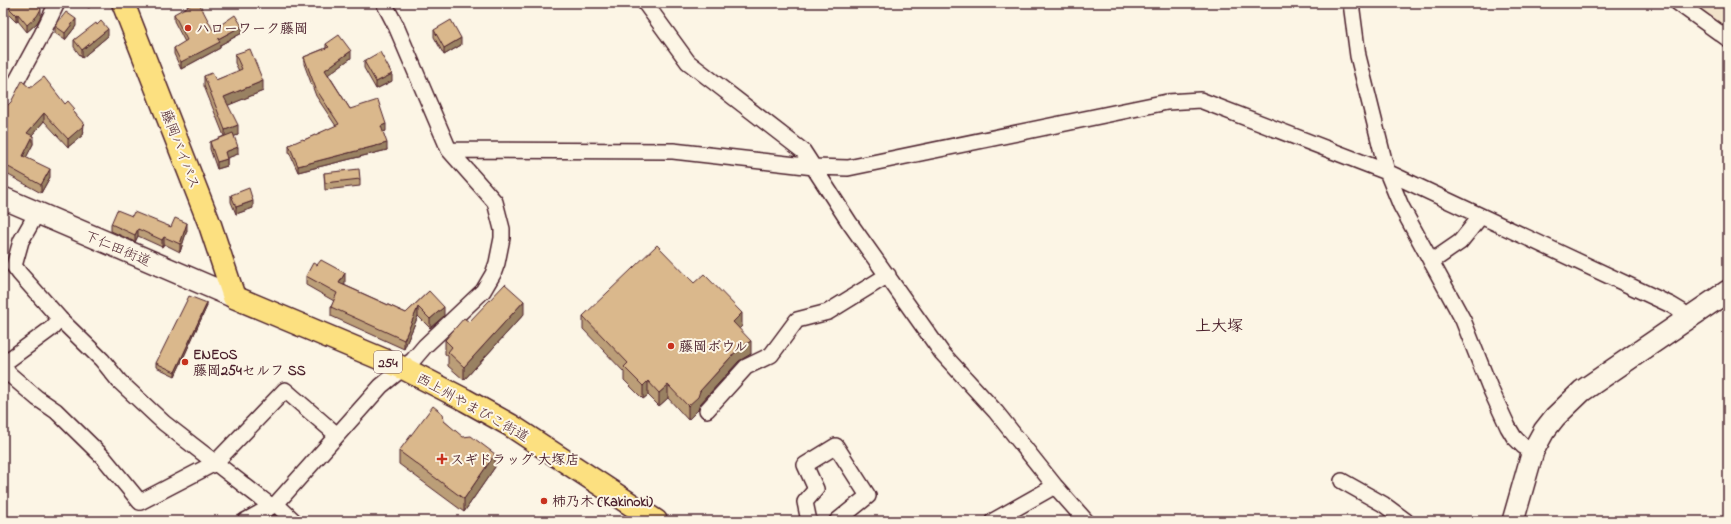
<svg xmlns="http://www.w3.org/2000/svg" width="1731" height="524" font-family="'Indie Flower','Klee One',sans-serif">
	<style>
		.built { fill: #f2e3ca }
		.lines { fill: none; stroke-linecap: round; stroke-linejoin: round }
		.street-casing { stroke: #4a1f2b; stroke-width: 18 }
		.secondary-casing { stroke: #4a1f2b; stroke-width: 24 }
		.highway-casing { stroke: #4a1f2b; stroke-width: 25 }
		.street { stroke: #fcf5e5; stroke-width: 15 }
		.secondary { stroke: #fcf5e5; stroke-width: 21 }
		.highway { stroke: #fce080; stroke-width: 22 }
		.wall { fill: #bb9e78; stroke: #4a1f2b }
		.shaded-wall { fill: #998162; stroke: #4a1f2b }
		.building { fill: #dab88c; stroke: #4a1f2b }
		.poi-dot { fill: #c8321e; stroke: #fcf5e5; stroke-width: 1.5 }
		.labels { text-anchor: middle; stroke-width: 4; stroke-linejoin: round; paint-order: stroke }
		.shield { fill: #fcf5e5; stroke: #7f5f63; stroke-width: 1 }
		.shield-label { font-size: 13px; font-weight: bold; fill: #4a1f2b }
		.poi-label { font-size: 14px; font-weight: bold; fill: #4a1f2b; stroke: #fcf5e5; text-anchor: start }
		.street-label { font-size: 14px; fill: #4a1f2b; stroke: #fcf5e5 }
		.quarter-label { font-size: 16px; font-weight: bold; fill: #4a1f2b; stroke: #fcf5e5 }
	</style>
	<rect width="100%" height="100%" fill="#fcf5e5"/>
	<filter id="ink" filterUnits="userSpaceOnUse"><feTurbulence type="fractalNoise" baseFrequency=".025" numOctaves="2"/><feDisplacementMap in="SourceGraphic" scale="8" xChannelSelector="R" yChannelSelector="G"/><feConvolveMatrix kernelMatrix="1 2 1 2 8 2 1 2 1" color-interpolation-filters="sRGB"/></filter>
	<g filter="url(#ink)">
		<path class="built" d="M1688 3H1728V31Z"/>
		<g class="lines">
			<defs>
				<path id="street" d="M645 3 688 62 803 151 849 222 942 353 996 412 1055 486 1086 521
					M1351 3 1358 56 1387 172 1401 206 1463 320 1490 388 1508 427 1514 437 1523 446 1533 451
					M1678 3 1728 39
					M3 106 42 34 57 3
					M449 150 673 151 814 167 848 168 1167 102 1200 100 1387 172 1671 305 1681 311 1686 319
					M37 213 21 241 14 266 20 274 60 319 102 360 119 381 164 423 271 506
					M1431 262 1460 242 1481 216
					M60 319 52 328 3 364 9 374 37 398 56 411 103 457 140 502 215 463 285 390 337 435
					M707 410 746 367 771 355 797 320 828 312 888 275
					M1342 481 1383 504 1406 521
					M276 504 294 521
					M245 521 276 504 381 386 413 360 425 346 483 291 493 274 497 263 502 238V229L495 202 449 150 396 26 384 3
					M809 521 805 502 816 489 805 465 836 446 868 496 837 521
					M993 521 1055 486"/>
				<path id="secondary" d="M3 198 234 297
					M1513 521 1533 451 1544 431 1555 417 1582 391 1728 291"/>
				<path id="highway" d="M123 3 210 225 234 297 403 368 465 400 510 425 656 521"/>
			</defs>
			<use href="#street" class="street-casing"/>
			<use href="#secondary" class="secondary-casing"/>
			<use href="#highway" class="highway-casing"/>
			<use href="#street" class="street"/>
			<use href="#secondary" class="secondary"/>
			<use href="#highway" class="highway"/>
		</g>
		<path class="wall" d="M4 3 41 16 37 23 27 32 18 21 16 22 4 10Z
			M82 3H93L89 8Z
			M174 14 213 30 242 33 220 45V48L181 69 174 54V48L185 42 174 21Z
			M97 25 108 36 82 58 74 47V40Z
			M55 26H76L65 40 55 33Z
			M434 30 461 45 444 55 434 37Z
			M326 44 351 58 328 74 350 109 386 131 383 132 387 150 298 172 289 152V145L304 140 336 126 316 96 304 64V57L326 48Z
			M235 54 263 91 228 105 238 135 234 136 238 154 227 158V166L217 169 210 149V142L224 136 204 86V76L216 80 239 71 235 63Z
			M364 61 392 81 376 89 364 68Z
			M30 88 65 104 75 113 84 132 83 135 68 147 44 121 32 135 33 144 26 157 50 177 41 193 3 172V106H7Z
			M324 173 360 179V186L325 190Z
			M231 195 253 208 236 214 231 202Z
			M132 216 171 227 187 230 180 252 164 244 162 247 138 236 135 242 111 231V224Z
			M317 265 345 283 344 285 406 313 429 291 444 316 430 328 418 316 404 349 331 316V307L334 301 306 285V276Z
			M694 283 742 326 739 329 751 354 739 361 700 404 698 410 688 420 668 398 659 406 648 395 643 399 624 380V372L583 329V316Z
			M207 306 175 376 156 367V363Z
			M524 314 464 380 448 366V356L445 354V340L469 322Z
			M444 421 495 467 464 512 399 464V451Z"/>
		<path class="shaded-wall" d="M91 3H93L89 8V5Z
			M41 9V16L37 23 27 32V25Z
			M18 14V21L16 22V15Z
			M76 19V26L65 40V33Z
			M242 26V33L220 45V48L181 69V62L218 39Z
			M108 29V36L82 58V50Z
			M461 38V45L444 55V48Z
			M351 51V58L325 77V70Z
			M392 74V81L376 89V82Z
			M263 81V91L224 107V97Z
			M44 113V121L27 141V133Z
			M84 124 83 135 68 147V139Z
			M386 124V131L381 133V126Z
			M238 125V135L225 140V130Z
			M33 136V144L23 164V156Z
			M387 143V150L298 172V166Z
			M238 147V154L225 159V152Z
			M227 159V166L217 169V162Z
			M50 169V177L41 193V185Z
			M253 201V208L236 214V207Z
			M187 223V230L180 252V244Z
			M138 229V236L135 242V235Z
			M164 237V244L162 247V240Z
			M345 273V283L339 292V283Z
			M524 301V314L464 380V367Z
			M207 303V306L175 376V372Z
			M418 307V316L404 349V340Z
			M444 307V316L430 328V319Z
			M742 313V326L733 335V322Z
			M751 341V354L739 361 700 404 698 410 688 420V406L700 391 739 348Z
			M648 381V395L643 399V386Z
			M668 385V398L659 406V393Z
			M495 454V467L464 512V499Z"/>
		<path class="building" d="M4 3H36L41 9 37 16 27 25 18 14 16 15Z
			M194 3H199L213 30 235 15 242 26 218 39 220 42 181 62 174 48 187 40 174 14Z
			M66 12 76 19 65 33 55 26Z
			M451 20 461 38 444 48 434 30Z
			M101 21 108 29 82 50 74 40 96 23 97 25Z
			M339 35 351 51 325 70 350 109 378 100 386 124 381 126 387 143 298 166 289 145 303 139 304 140 339 124 316 89 304 57 329 47 326 44Z
			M250 49 263 81 224 97 238 125 225 130 204 76 212 73 216 80 242 69 235 54Z
			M380 52 392 74 376 82 364 61Z
			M44 77 65 104 68 101 75 109 73 111 84 124 82 125 83 126 68 139 44 113 27 133 33 136 23 156 50 169 41 185 3 164V106H7L11 102 22 81 30 88Z
			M233 133 238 147 225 152 227 159 217 162 210 142Z
			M359 169 360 179 325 183 324 173Z
			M249 188 253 201 236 207 231 195Z
			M117 210 132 216 134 212 171 227 175 218 187 223 180 244 164 237 162 240 138 229 135 235 111 224Z
			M657 245 694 283 704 274 742 313 733 322 751 341 739 348 700 391 698 397 688 406 668 385 659 393 648 381 643 386 624 367 628 363 583 316Z
			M321 260 345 273 339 283 406 313 429 291 444 307 430 319 418 307 404 340 331 307 337 293 306 276 313 263 317 265Z
			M505 284 524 301 464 367 448 352 452 347 445 340 464 318 469 322Z
			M189 296 207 303 175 372 156 363Z
			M433 406 443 414 444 421 463 437 471 436 495 454 464 499 399 451Z"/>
	</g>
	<g class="poi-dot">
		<circle cx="188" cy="28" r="4"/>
		<circle cx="671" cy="346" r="4"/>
		<circle cx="185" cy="362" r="4"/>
		<path d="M440 453h4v4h4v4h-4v4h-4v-4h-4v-4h4z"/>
		<circle cx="544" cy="501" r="4"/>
	</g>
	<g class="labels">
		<rect class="shield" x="374" y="351" width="28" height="22" rx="3"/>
		<g class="shield-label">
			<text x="388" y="367">254</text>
		</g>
		<g class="poi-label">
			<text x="196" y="33">ハローワーク藤岡</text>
			<text x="679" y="351">藤岡ボウル</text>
			<text x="193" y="359">ENEOS<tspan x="193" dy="16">藤岡254セルフ SS</tspan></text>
			<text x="450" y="464">スギドラッグ 大塚店</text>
			<text x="552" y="506">柿乃木 (Kakinoki)</text>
		</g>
		<g class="street-label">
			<text transform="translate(181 149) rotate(69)" y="5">藤岡バイパス</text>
			<text transform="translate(118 248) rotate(23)" y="5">下仁田街道</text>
			<text transform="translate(473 407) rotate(29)" y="5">西上州やまびこ街道</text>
		</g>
		<g class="quarter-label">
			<text x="1219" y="331">上大塚</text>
		</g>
	</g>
	<rect width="1731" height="524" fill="none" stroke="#fcf5e5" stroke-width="16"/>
	<rect x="8" y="8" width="1715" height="508" fill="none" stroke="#4a1f2b" stroke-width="1.5" filter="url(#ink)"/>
</svg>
